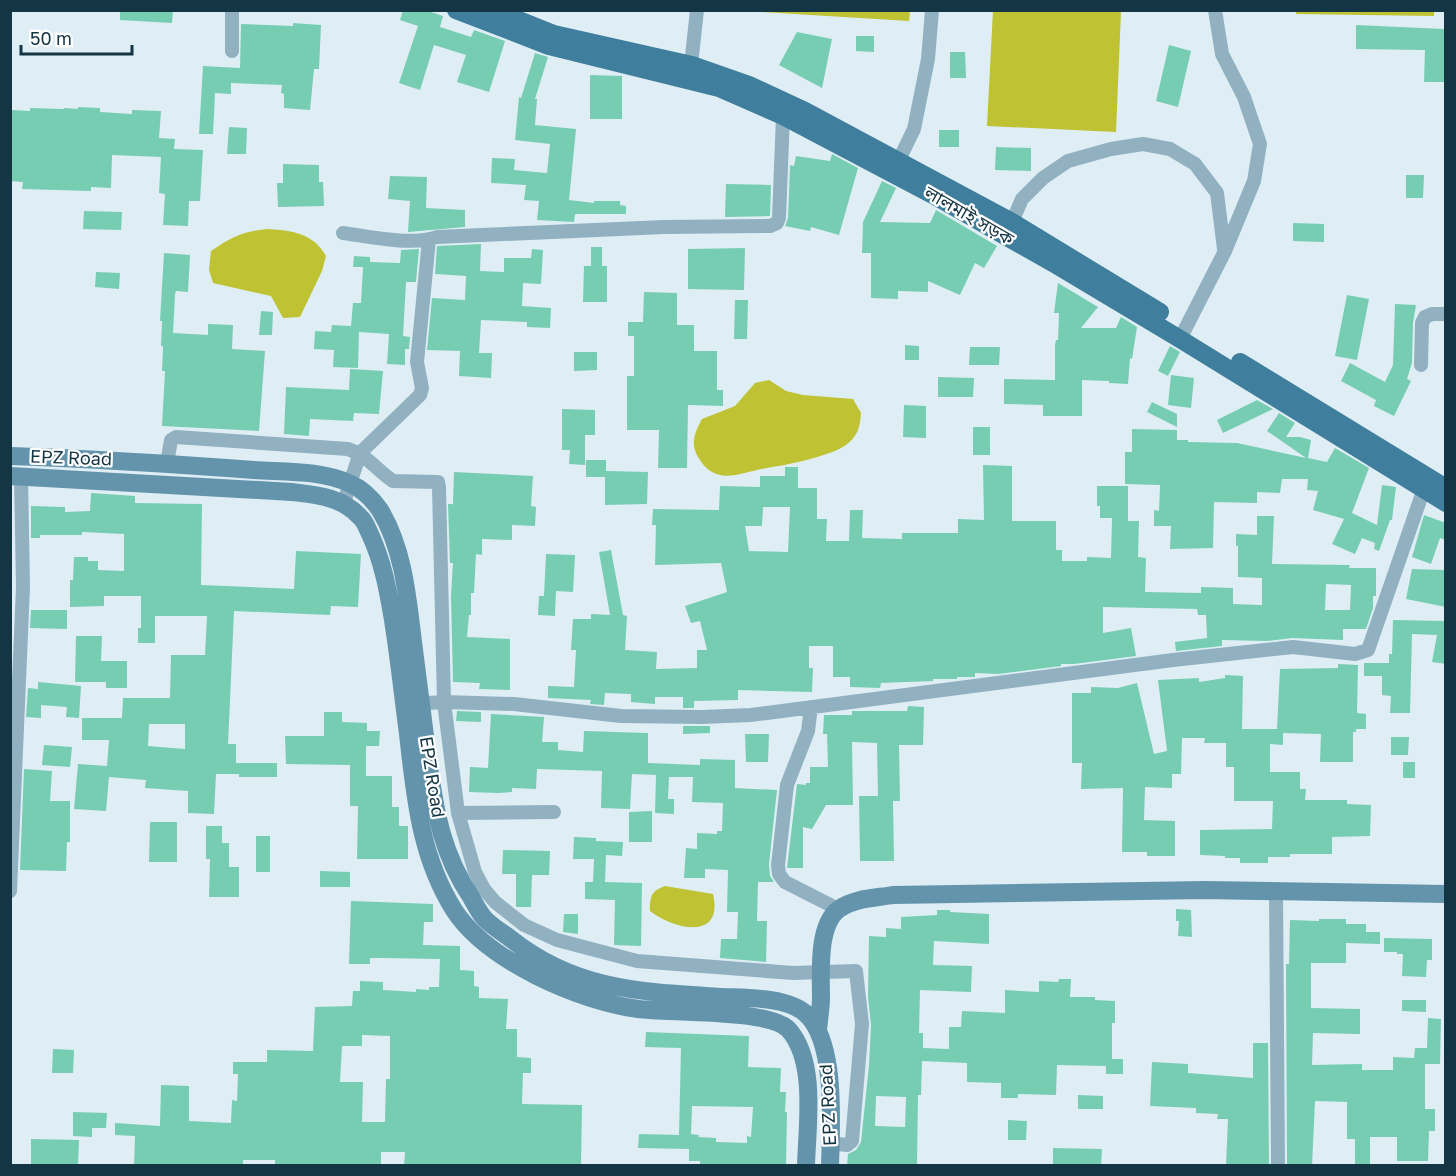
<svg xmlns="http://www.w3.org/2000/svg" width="1456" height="1176" font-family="'Golos Text','Noto Sans Bengali',sans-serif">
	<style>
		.water { fill: #bfc233 }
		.building { fill: #77cdb1; fill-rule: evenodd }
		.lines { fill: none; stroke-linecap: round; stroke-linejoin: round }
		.street { stroke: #91b1c1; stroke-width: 14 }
		.secondary { stroke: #6394ac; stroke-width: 18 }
		.primary { stroke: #3f7e9c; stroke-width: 18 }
		.labels { text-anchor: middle; stroke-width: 4.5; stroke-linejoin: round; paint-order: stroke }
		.street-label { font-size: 18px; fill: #143544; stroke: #fff }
	</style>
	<rect width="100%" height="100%" fill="#dfeef5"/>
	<path class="water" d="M993 10 1121 11 1116 132 987 126Z
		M746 11H910L909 21Z
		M1296 11 1434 10V16L1296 14Z
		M269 229C293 231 313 233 326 256L322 271 300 317 283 318 271 296 213 283 209 270 211 251C232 237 243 231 269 229Z
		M769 380 786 391 803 395 853 399 861 413C860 427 858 436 846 445 831 456 787 465 767 468 740 472 716 488 698 457 690 443 695 432 702 419L735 406 755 383Z
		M665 886 713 894C724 942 673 929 650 911 650 896 651 891 665 886Z"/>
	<path class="building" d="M120 10H173L172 23 120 20Z
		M403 10H425L443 16 440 27 471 37 474 30 505 41 489 92 457 82 466 55 434 45 420 90 399 83 418 26 400 20Z
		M293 23 321 25 319 69H314L310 110 284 108V94L281 93 282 85 231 83V94L215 93 213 134H199L203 66 240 68 241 24 293 26Z
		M1356 25 1444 29 1446 82H1424L1425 50 1356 49Z
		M797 32 832 39 822 88 779 65Z
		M856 36H874V52L856 51Z
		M1169 45 1191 51 1178 107 1156 101Z
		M950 52H965L966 78H950Z
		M535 53 548 57 535 99H537L535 125 576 129 569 200 594 203V201H620V205L626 206V214H575L574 222 537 220 539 201 524 200 526 185 491 183 492 158 515 159 514 170 547 173 550 144 515 140 519 97 521 98Z
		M590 75 622 76V119H590Z
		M78 107 100 108V112L132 114V110L161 111 159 138 175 139 174 149 203 150 200 201H189L188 226 163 225 165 194 159 193 161 157 112 155 111 188 91 187V191L22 189 23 182 10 181V110L30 111V108L64 109V108L78 109Z
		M229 127 247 128 246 154H227Z
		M939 130H959V147H939Z
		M996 147 1031 148V171L995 170Z
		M832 154 858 168 839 235 811 227 810 231 785 226 788 218 790 165 794 166 796 156 830 161Z
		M283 164 319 165V182H323L324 206 278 207 277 183H283Z
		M1406 175H1424L1423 198H1406Z
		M390 176 427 177 426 208 465 210V227L408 232 410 201 388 199Z
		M882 181 896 188 880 222 930 223 936 210 997 246 984 268 975 263 960 295 928 281V292L898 291V299L871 298V253H862L863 222Z
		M726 184 771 185 770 216 725 217Z
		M84 211 122 212 121 230 83 229Z
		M1293 223 1324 224V242L1293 241Z
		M481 244 480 271 504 272V258H531L532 249 543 250 541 284 523 283 522 306 551 308 550 328 527 327V322L481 320 479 353H492L491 378 459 376 460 351 427 350 432 298 465 300 466 276 435 274 437 246Z
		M591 247H602V266H607V302H583L584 266H591Z
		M745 248 744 290 688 289V249Z
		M419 249 416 282H406L403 336 410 337 409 349H405V365L387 364 389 334 359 332 358 368 333 367 334 350 314 349 315 331 331 332 332 325 351 326 353 303H361L363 267H353L354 256 370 257V262L400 263 401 250Z
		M164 253 190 255 188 292 176 291 175 294 173 333 208 335V324L233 325 232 349 265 351 259 431 162 426 165 371H162L163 346H161L162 321H160Z
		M96 272 120 273 119 289 95 287Z
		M1058 283 1098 307 1081 328H1116L1121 317 1137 327 1132 359 1130 358 1128 384 1109 383V381L1082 380V416H1043V405L1004 404V379L1055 380V345L1056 340H1058L1059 313H1054Z
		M644 292 677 293V325H694V351H717V390H723V406L688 405 687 468H658L659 430H627V376H634V336H628V322H643Z
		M1347 295 1369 299 1357 360 1335 356Z
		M735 300H748L747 339H734Z
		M1395 304 1416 305 1413 323 1412 363 1407 379 1411 381 1394 416 1374 406 1376 400 1341 381 1350 363 1385 382 1393 365Z
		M261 311 273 312 272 335H259Z
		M905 345 919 346V360H905Z
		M1170 346 1180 352 1168 376 1158 371Z
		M970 347H1000L999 365H969Z
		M574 352H597V370L574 371Z
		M350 369 383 371 379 414 354 413 353 421 310 419 309 436 284 434 286 387 349 390Z
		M1171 375 1194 378 1191 408 1168 405Z
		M938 377 974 378 973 397H938Z
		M1257 400 1273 409 1223 433 1217 420Z
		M1152 402 1177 414V427L1147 412Z
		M904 405 926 406V438L903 437Z
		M562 409 595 410V435H585V465L569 464 570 450H562Z
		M1279 413 1295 423 1286 437H1300L1311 440 1308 458 1327 462 1335 448 1369 468 1352 513 1377 525 1382 485 1396 487 1392 520H1390L1379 551 1374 549 1375 543 1362 538 1355 554 1332 544 1344 519 1313 510 1318 491 1307 490 1308 479H1282L1280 493 1257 492V503L1214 502 1213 548 1170 549 1171 526H1154V510L1159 511 1160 485 1125 484V452H1132V429L1177 430V440H1188V442L1237 443 1306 458 1267 431Z
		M973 427H990V455H973Z
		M586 460H606V471L648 472 647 504 605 505V477H586Z
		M983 465 1012 466V521H1056V550H1062V561H1087V557L1111 558 1112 518H1100V506H1097V486H1128V521H1139L1138 557 1146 558 1145 592 1201 593V587L1233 588V604L1262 605V578L1238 577V546H1236V534L1257 535V516H1274L1272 564 1350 565 1349 568H1376V596H1373V608L1366 629H1343V640L1292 638 1267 641 1222 640V646L1176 651 1175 642 1207 638 1206 615H1198L1197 609 1103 607V633L1131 628 1136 656 1074 664H1061V666L998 674 975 673V677H957V679H933V681L881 683 880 688 850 687V677H833V646H809V668H813L812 692 738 690V700L694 701V708H683V697H655V704L631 702V694L605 693 604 705 590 704 591 700 548 698V686L574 687 576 650H571L573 619H591V614L610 615 599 552 611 550 623 615 627 616 625 650 657 652 656 669 697 668V650H707L700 621 691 623 685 606 727 592 721 563 655 565 656 525H652L653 509 719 510 720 486 760 487V476H785V467H798V488H817V519H827L826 541H849L850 510H863L862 538 902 539V533H958V519L984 520ZM763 507H790L788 552 749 551 745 526H762ZM1326 584 1351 585 1350 610H1325Z
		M454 472 533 476 531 506 536 507 535 526 512 525V540L482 539V555L476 554 474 593H471V615H469L467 637 510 639V690L479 689 480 683 453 682 451 596 453 563H450L448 504H453Z
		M91 493 135 496V503L202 504 201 585 294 589 296 551 361 554 358 607 331 606 330 615 234 611 228 744H236V763H277V777H239V774H216L214 814 188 813V791L145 788 146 780 109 777 106 811 74 809 78 764 107 766 109 740H82V718H122L123 698H170L171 655H205L207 616H155V643H138V628H141V596H104V606L70 607V580H73L74 557H88V561H98V570L124 571V534L82 532V535H40V538H31V506L65 507V512L90 511ZM149 724H185V749L148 746Z
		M1424 515 1446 523V540L1440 538 1431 564 1412 557Z
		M546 554 575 555 573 592 556 591 555 616 538 615 539 596H544Z
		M1412 569 1446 570V607L1406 599Z
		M31 610H67V629L30 628Z
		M1393 620 1446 621V664L1432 662 1437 635 1412 634 1410 713H1390L1391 696 1382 695V676H1364V663H1389V654H1392Z
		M76 636H102L101 661H127V688H106V682H75Z
		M1338 664 1358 665 1357 713 1366 714V729H1356V732H1353V762H1320L1321 734 1283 733V745L1270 744V772H1300V789H1306L1305 800H1347V804L1371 805 1370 836 1332 837V854H1290V857H1268V863H1240V858H1225V856L1200 855V830L1272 829 1273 801H1234V767H1226V743H1204L1205 738H1182L1181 774H1172V788L1145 787 1144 820 1175 821V856H1147V852H1122L1123 788 1081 789 1082 763H1072V693H1091V687L1118 688 1137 683 1154 754 1167 751 1158 680 1199 678V682L1225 678V675L1243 676 1242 729H1277L1280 669 1338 668Z
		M38 682 81 686 79 718 66 717 67 707 41 705V718L26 717 28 688 38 689Z
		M908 706 924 707 923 745H899L900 801H893L894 861H860L859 796H878L877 743 852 742 853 805H826L812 829 803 827V868H787L797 784 806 785V783H810V767H828L827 734H823L824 715H852V711H907Z
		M457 711 481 712V722L456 721Z
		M324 712H342V722L367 723V731H380L379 746H366V776H392V807H399V826H408V859H357L358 806H350V765L286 764 285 736H324Z
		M491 714 544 717 542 742H558V750L583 752 584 731 648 733V763L700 765V759L735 760V788L777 790 769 864 770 876 774 882H758L757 921H767L766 962 720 958 721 939H737L738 912H727L728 870 705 869V878H684L686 848 697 849V833L717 834V831H722L723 803 692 802 693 777H669L668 799H674V814L655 813 656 775 632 774 630 809 601 808 602 771 537 769 536 789 512 788V792L498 793 469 792 470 767 488 768Z
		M683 726H710V733L683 734Z
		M745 734H769L768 762H746Z
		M1391 737H1409L1408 755H1391Z
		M44 745 72 747 70 767 42 765Z
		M1403 762H1415V778H1403Z
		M24 769 52 771 50 801H70V842H67L66 871 20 870Z
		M652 811V842H629V812Z
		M150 822H177V862H149Z
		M206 826H222V843H229V867H239V897H209L210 859H206Z
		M256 836H270V872H256Z
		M574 837 596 838V841L623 842 622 856 606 855 605 882 642 883 641 946 614 945 615 900 585 899V882H593L594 859H573Z
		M503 850 550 851 549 875H532L531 907H516V874H502Z
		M320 871 350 872V887H320Z
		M351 901 433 904V922H424L423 945 460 946V970L474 971V986L479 987V998L508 999 506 1029H517V1057L531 1058V1073H523L522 1104 582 1105 581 1165 404 1166 405 1152H381V1166H275V1160H243V1166H134L135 1136 115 1135V1123L160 1126 161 1085 189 1086V1121L231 1123 232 1100 237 1101 238 1074H233V1062H267V1050L313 1051 315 1007 352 1006 353 991H360V981L383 982V990L416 992V989L429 990V987H439L440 959 382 958H370V964H349ZM362 1035 390 1036V1079H386L385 1122H362L363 1082H340L342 1046H362Z
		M1176 909 1191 910 1192 937 1178 936 1179 921H1176Z
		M937 910H950V912L989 914V944L934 941 933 965 972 966 971 992 920 990 919 1033H923V1048L949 1049V1027H961L962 1011 1005 1013V990L1039 992V981L1058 982 1059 979H1071L1070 997H1095V1000L1115 1001V1023H1112V1059H1123V1074H1106V1066L1057 1065 1056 1095 1018 1094V1098H1001V1083L967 1082V1063L922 1061 921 1095H918L917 1166H847L848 1154 856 1150 861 1142 869 1065 871 1025 868 997 869 936 886 937V928L901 929V917L937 915ZM876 1096 906 1097 905 1127 875 1126Z
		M564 914H578V934L563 932Z
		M1319 919H1346V924H1366V932H1380V944L1346 943V963H1311V1008L1360 1009V1034L1313 1033 1312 1065 1362 1064V1070H1393V1057L1414 1058 1415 1048H1427L1428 1018 1441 1019 1440 1064H1425V1109H1435V1131H1429L1428 1161H1397V1137H1370V1166H1355V1139H1347V1102L1315 1101 1312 1166H1287L1286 967V964H1289L1290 920 1319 921Z
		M1384 938 1432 939V960H1427L1426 977 1402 976 1403 954H1397V952H1384Z
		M1402 1000H1426V1012L1402 1011Z
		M646 1032 749 1036 748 1067 781 1068 780 1092H786L785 1112H787L786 1165 700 1166V1161H689V1149L638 1148 639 1134 679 1135 681 1048 645 1047ZM692 1106 753 1107 751 1137 747 1136V1143L716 1142V1138L698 1137 699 1135 691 1134Z
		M1253 1043H1268L1269 1166H1226L1228 1119H1217L1218 1114 1196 1113V1108L1150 1106 1152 1062 1188 1064V1073L1253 1078Z
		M53 1049 74 1050 73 1073H52Z
		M1078 1095 1103 1096V1109H1078Z
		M73 1112 107 1113 106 1128H92V1137L73 1136Z
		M1008 1120 1027 1121 1026 1140H1008Z
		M31 1139 79 1140 78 1166H31Z
		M1053 1148 1102 1149 1101 1166H1053Z"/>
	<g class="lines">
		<path class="street" d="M232 10V51
			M690 74 697 10
			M898 162 914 129 928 59 932 10
			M1012 222 1022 199 1043 178 1068 161 1111 149 1143 144 1170 149 1195 164 1217 193 1224 249
			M343 233C371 237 412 246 437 237L664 227 770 226 777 223 779 218 783 116
			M1180 339 1225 251 1254 181 1260 144 1244 97 1222 54 1215 10
			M1421 365 1422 323 1425 317 1432 314H1446
			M167 463 171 440 176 437 348 449C369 456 376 470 393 481L438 482 439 487 444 702 458 813 475 872 484 889 495 902 524 925 557 940 637 961 793 973 856 971 862 1024 852 1141 847 1145 830 1143
			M344 502 360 453 420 395 422 388 417 362 429 240
			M412 704 444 702 514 704 621 716 702 717 751 715 1173 660 1293 647 1355 654 1368 650 1427 480
			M811 707 808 731 787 785 778 865 779 874 785 882 838 909
			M458 813 554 812
			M10 891 23 587 21 476
			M1276 891 1278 1166"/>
		<path class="secondary" d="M10 456C92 459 173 464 254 470 285 472 322 470 351 484 362 489 373 500 380 510 405 551 408 604 414 650 419 689 424 728 429 767 436 816 443 855 471 897 475 904 479 913 485 919 493 927 503 933 511 939 577 991 643 992 723 997 746 998 786 997 805 1013 837 1040 831 1127 830 1166
			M10 476 292 492C318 495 342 497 360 517 365 521 367 528 370 534 383 562 388 590 393 620 399 658 403 696 408 734 415 796 420 856 454 910 487 961 579 1001 638 1009 669 1013 771 1009 789 1030 817 1062 807 1126 806 1166
			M818 1030C819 1019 821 1008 821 997 821 973 817 925 839 909 854 898 876 898 893 895L1204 890 1446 894"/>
		<path class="primary" d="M456 10 549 46 719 88 783 116 931 194 1058 266 1180 339 1446 503
			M494 10 554 34 692 65 749 85 805 111 1012 222 1160 312
			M1240 362 1446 488"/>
	</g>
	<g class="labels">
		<g class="street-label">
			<text transform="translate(969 216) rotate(30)" y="6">লালমাই সড়ক</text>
			<text transform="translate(71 458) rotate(2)" y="6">EPZ Road</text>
			<text transform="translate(432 777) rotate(81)" y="6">EPZ Road</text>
			<text transform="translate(828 1105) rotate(-93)" y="6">EPZ Road</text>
		</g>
	</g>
	<rect width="1456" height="1176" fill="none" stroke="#143544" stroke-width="24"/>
	<path d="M21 45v9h111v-9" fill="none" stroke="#143544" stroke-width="3"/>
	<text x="30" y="45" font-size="18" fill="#143544" stroke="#ffffff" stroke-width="4.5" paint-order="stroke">50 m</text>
</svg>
